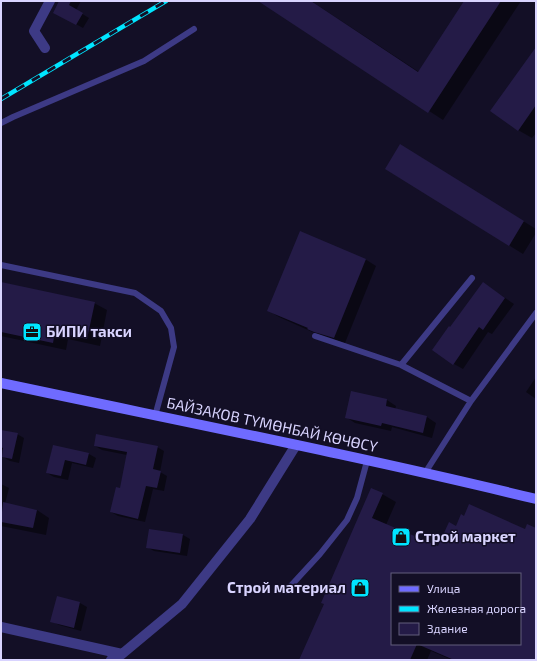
<svg xmlns="http://www.w3.org/2000/svg" width="537" height="661" font-family="'Exo 2',sans-serif">
	<style>
		.shadow { fill: #0007; fill-rule: evenodd }
		.building { fill: #241b47 }
		.lines { fill: none; stroke-linecap: round; stroke-linejoin: round }
		.lane { stroke: #3d3a85; stroke-width: 6 }
		.street { stroke: #3d3a85; stroke-width: 10 }
		.secondary { stroke: #6f6bff; stroke-width: 10 }
		.rail-casing { stroke: #00e5ff; stroke-width: 4.5 }
		.rail { stroke: #130f26; stroke-width: 3; stroke-dasharray: 9; stroke-linecap: butt }
		.labels { text-anchor: middle; stroke-width: 3; stroke-linejoin: round; paint-order: stroke }
		.poi-label { font-size: 15px; font-weight: bold; fill: #d9d4ff; stroke: #130f26; text-anchor: start }
		.street-label { font-size: 15px; fill: #d9d4ff; stroke: #130f26 }
	</style>
	<rect width="100%" height="100%" fill="#130f26"/>
	<path class="shadow" d="M61 1H81L76 10 89 18 83 28 54 12Z
		M262 1H315L314 3 419 72 466 1H521L443 120 261 2Z
		M536 52V133L532 138 518 130Z
		M415 154 536 229V233L523 254 386 169Z
		M365 259 376 266 345 343 319 335 279 317 269 311Z
		M1 283 94 303 107 310 100 346 68 339 66 350 1 336Z
		M492 289 514 304 492 334 488 332 463 369 454 364 451 328Z
		M536 377V399L526 392Z
		M352 392 387 400 396 406 395 410 427 417 436 423 432 438 392 427 391 431 355 423 346 417Z
		M1 431 17 434 24 438 19 463 10 461 3 457 4 450 1 449Z
		M53 446 89 454 96 458 93 468 72 463 68 480 54 477 47 473Z
		M95 446 157 447 164 451 160 472 167 476 164 491 153 489 145 522 118 516 111 512 121 489 127 455 102 450Z
		M1 484 9 488 5 504 37 510 49 518 46 535 1 526Z
		M382 494 396 502 386 525 438 547 456 527 525 530 536 529V660H452L431 651 427 660H300ZM392 574H520V644H392Z
		M183 535 190 539 187 556 154 551 147 547Z
		M58 597 80 603 87 607 81 631 59 625 52 621Z"/>
	<path class="building" d="M59 1H71L69 5 83 13 76 25 53 13Z
		M258 1H311L418 72 464 1H501L428 113Z
		M536 47V105L518 131 490 111Z
		M400 144 524 221 509 246 385 169Z
		M300 231 366 259 334 338 314 332 307 329 308 328 267 311Z
		M1 282 95 302 87 339 55 332 53 343 1 332Z
		M483 282 505 298 483 330 479 327 453 365 432 350 449 326 450 327Z
		M351 391 387 399 386 406 427 416 423 433 382 423 381 426 345 418Z
		M1 430 18 433 12 459 2 457 3 448 1 447Z
		M96 434 158 446 153 469 161 471 157 488 146 486 138 519 110 512 116 487 120 488 127 452 94 446Z
		M53 445 89 453 86 465 65 460 61 476 46 473Z
		M371 488 383 493 372 518 438 546 449 522 456 526 461 514 464 516 469 504 525 529 527 524 536 528V660H454L417 644H520V574H392V644H417L410 660H299L324 604 321 603Z
		M3 502 37 510 33 528 1 522Z
		M149 529 183 534 180 553 146 548Z
		M57 596 80 602 74 628 50 622Z"/>
	<g class="lines">
		<path class="lane" d="M1 123 13 117 144 61 194 29
			M1 265 135 293 161 311 171 328 174 347 155 416
			M315 336 401 365 471 401
			M401 365 472 278
			M425 473 471 401 536 313
			M286 591 320 554 347 520 357 498 367 461"/>
		<path class="street" d="M45 48 34 31 50 1
			M1 627 122 654
			M111 660 122 654 182 604 250 519 296 445"/>
		<path class="secondary" d="M1 383C180 421 359 456 536 499"/>
		<defs>
			<path id="rail" d="M1 99 166 1"/>
		</defs>
		<use href="#rail" class="rail-casing"/>
		<use href="#rail" class="rail"/>
	</g>
	<defs>
		<symbol id="office-square" viewBox="-11 -11 22 22"><rect x="-9" y="-9" width="18" height="18" rx="4" fill="#00e5ff" stroke="#130f26"/><path d="M-6-3h4V-5.5h4V-3h4V5H-6ZM-1-4.5V-3h2v-1.5ZM-6 0V1H6V0Z" fill="#111"/></symbol>
		<symbol id="shop-square" viewBox="-11 -11 22 22"><rect x="-9" y="-9" width="18" height="18" rx="4" fill="#00e5ff" stroke="#130f26"/><path d="M-5-2.5h2.3a2.7 3.5 0 0 1 5.4 0H5L5.5 6h-11ZM-1.5-2.5h3a1.5 2.3 0 0 0-3 0Z" fill="#111"/></symbol>
	</defs>
	<g fill-rule="evenodd">
		<use href="#office-square" x="21" y="321" width="22" height="22"/>
		<use href="#shop-square" x="390" y="526" width="22" height="22"/>
		<use href="#shop-square" x="349" y="577" width="22" height="22"/>
	</g>
	<g class="labels">
		<g class="poi-label">
			<text x="46" y="337">БИПИ такси</text>
			<text x="415" y="542">Строй маркет</text>
			<text x="346" y="593" text-anchor="end">Строй материал</text>
		</g>
		<g class="street-label">
			<text transform="translate(272 425) rotate(12)" y="5">БАЙЗАКОВ ТҮМӨНБАЙ КӨЧӨСҮ</text>
		</g>
	</g>
	<rect width="537" height="661" fill="none" stroke="#d9d4ff" stroke-width="4"/>
	<rect x="391" y="573" width="130" height="72" fill="#130f26" stroke="#625e7d"/>
	<rect x="399" y="586" width="20" height="6" fill="#6f6bff" stroke="#625e7d"/>
	<text x="427" y="593" font-size="12" fill="#d9d4ff">Улица</text>
	<rect x="399" y="606" width="20" height="6" fill="#00e5ff" stroke="#625e7d"/>
	<text x="427" y="613" font-size="12" fill="#d9d4ff">Железная дорога</text>
	<rect x="399" y="623" width="20" height="12" fill="#241b47" stroke="#625e7d"/>
	<text x="427" y="633" font-size="12" fill="#d9d4ff">Здание</text>
</svg>
